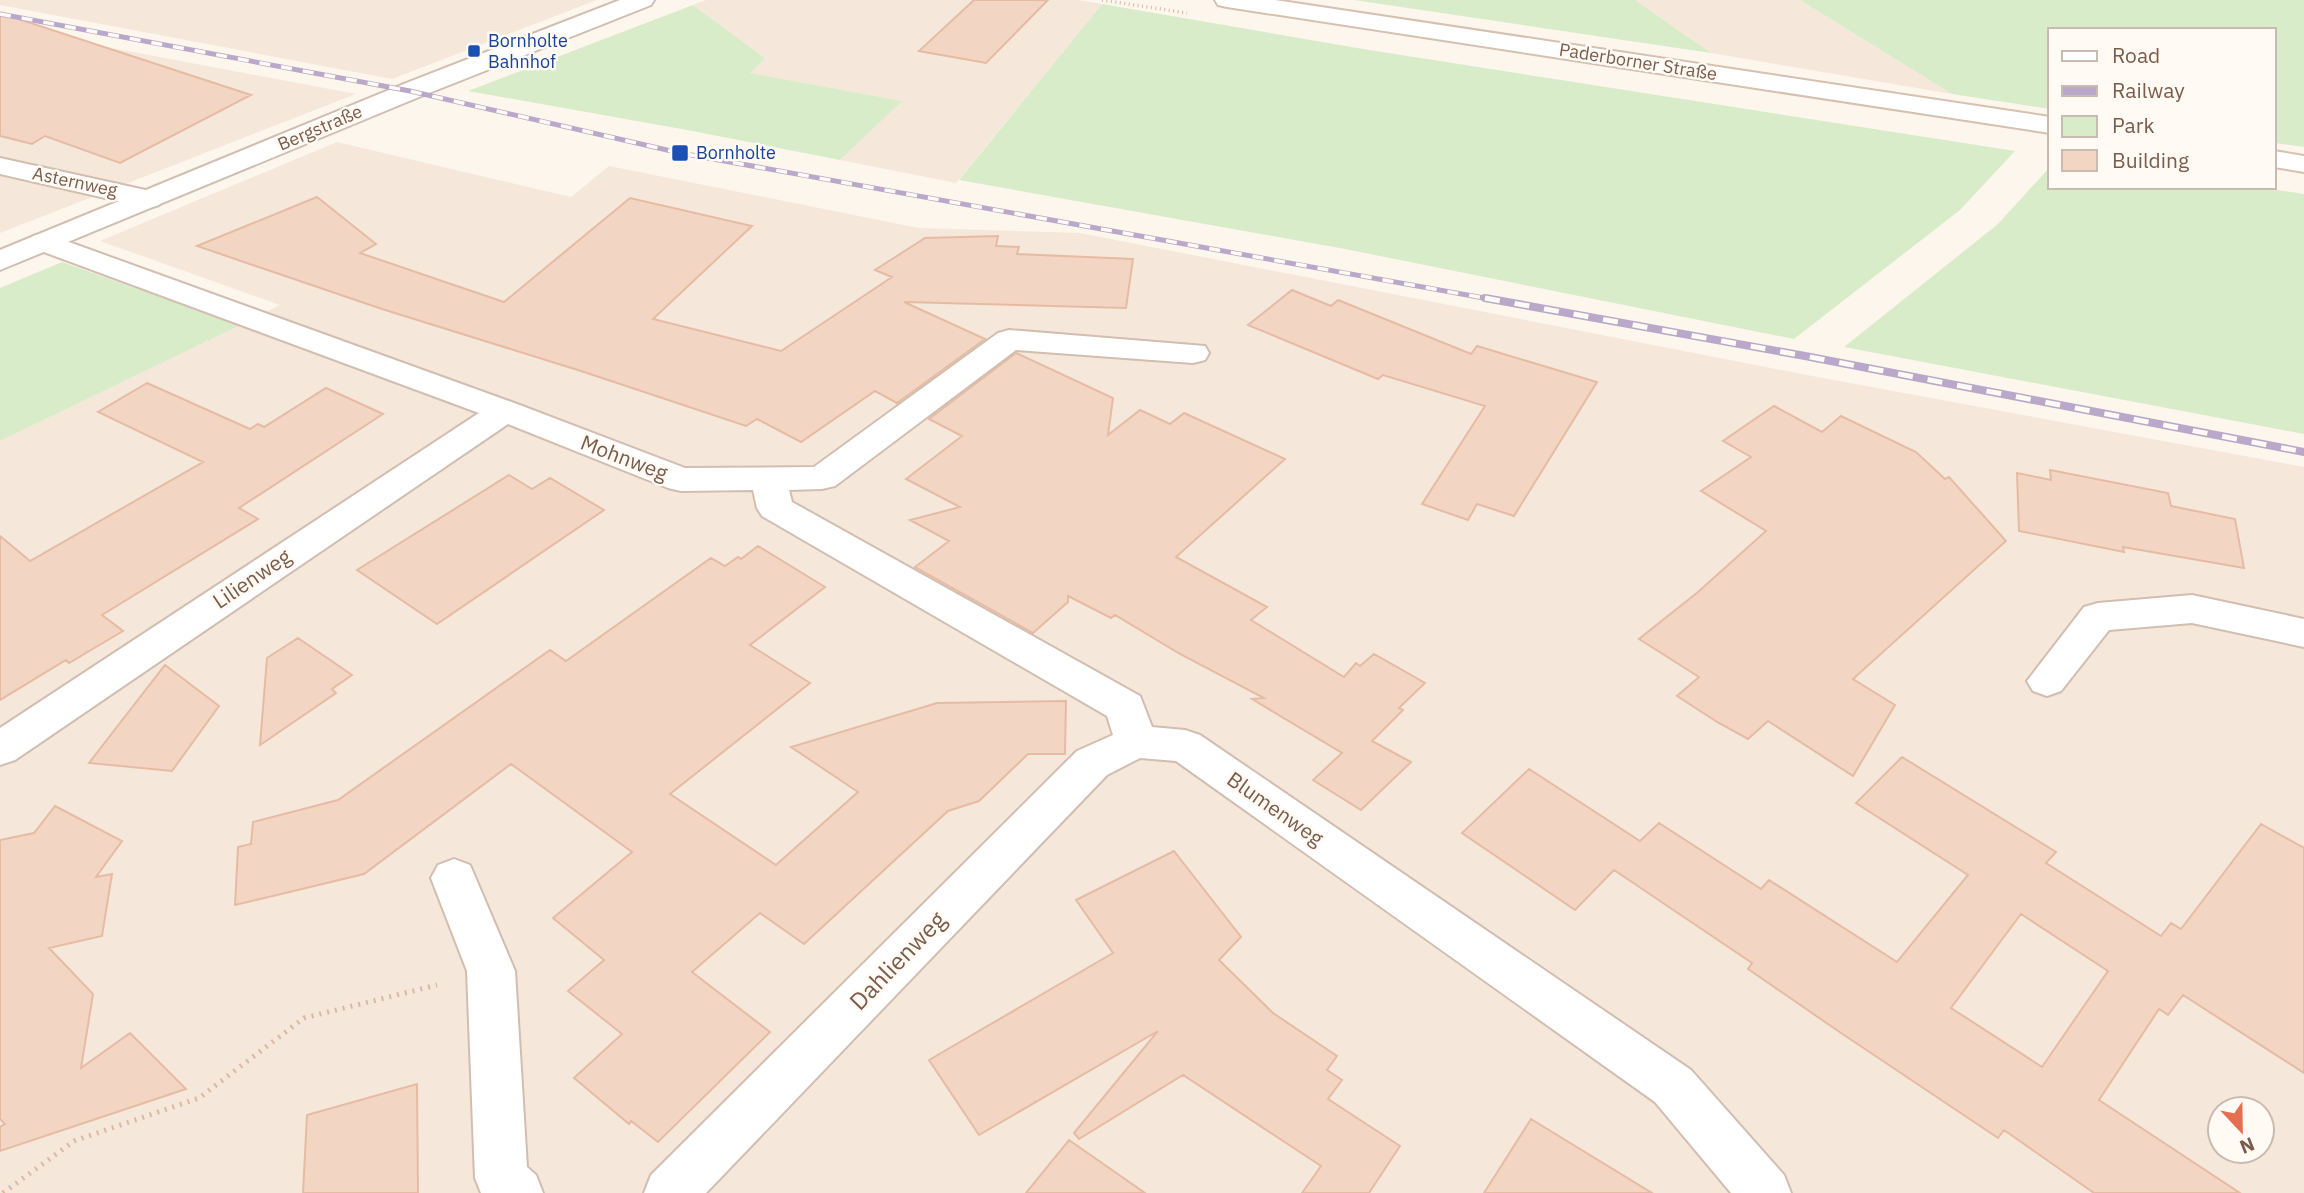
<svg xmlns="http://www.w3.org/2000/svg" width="2304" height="1193" font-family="'IBM Plex Sans',sans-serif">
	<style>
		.residential { fill: #f5e8da; fill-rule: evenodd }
		.green { fill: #d8ecc9 }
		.building { fill: #f3d5c3; stroke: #e6bba3; stroke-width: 2; fill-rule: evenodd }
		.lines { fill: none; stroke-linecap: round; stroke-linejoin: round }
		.minor-casing { stroke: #d1beb0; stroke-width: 4 }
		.tertiary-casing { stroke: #d1beb0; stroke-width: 4 }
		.secondary-casing { stroke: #d6c0b0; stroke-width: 4 }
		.path-far1 { stroke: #d9b8a5; stroke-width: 3.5; stroke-dasharray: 1 3.5; stroke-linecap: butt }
		.path { stroke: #d9b8a5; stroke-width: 5; stroke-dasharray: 2 6; stroke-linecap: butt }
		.minor { fill: #fff; fill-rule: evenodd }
		.tertiary { fill: #fff; fill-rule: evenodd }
		.secondary { fill: #fff; fill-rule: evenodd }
		.rail-far1-casing { stroke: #b9a8c9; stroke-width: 5 }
		.rail-casing { stroke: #b9a8c9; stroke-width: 8 }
		.rail-far1 { stroke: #fffaf3; stroke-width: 3.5; stroke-dasharray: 11; stroke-linecap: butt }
		.rail { stroke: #fffaf3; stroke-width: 5; stroke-dasharray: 15; stroke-linecap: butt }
		.transit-dot { fill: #1a4fb4; stroke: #fffaf3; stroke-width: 2.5 }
		.labels { text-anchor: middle; stroke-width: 5; stroke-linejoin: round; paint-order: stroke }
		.far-transit-label { font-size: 18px; fill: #164399; stroke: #fffaf3; text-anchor: start }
		.far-street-label { font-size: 18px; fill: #7a5c4d; stroke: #fffaf3 }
		.street-label { font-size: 21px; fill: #7a5c4d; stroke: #fffaf3 }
		.near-street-label { font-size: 24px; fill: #7a5c4d; stroke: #fffaf3 }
	</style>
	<rect width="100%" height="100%" fill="#fdf6ec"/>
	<path class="residential" d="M0 0H597L392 79 0 5Z
		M706 0H1078L1102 4 956 183 840 160 901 101 749 73 765 58 693 5Z
		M1635 0H1800L1952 94 1711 53Z
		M0 27 356 94 0 233Z
		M337 142 571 197 609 166 919 228 1080 233 1807 375 2304 467V1193H0V441L280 305 100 241ZM2220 1109H2262V1151H2220Z"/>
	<path class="green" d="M1354 0H1635L1711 53Z
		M1800 0H2304V147L2274 143V30H2050V109L1952 94Z
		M1102 4 1363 49 2015 151 1960 210 1794 339 1345 249 959 180Z
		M693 5 765 58 750 73 902 101 840 160 687 130 468 91Z
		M2050 167V187H2257L2304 194V434L1844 347 1998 224Z
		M62 262 240 325 0 441V288Z"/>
	<path class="building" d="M974 0H1048L986 63 919 51Z
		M0 13 251 95 120 163 45 136 32 144 0 136Z
		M317 197 376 244 360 253 504 302 630 198 752 226 653 319 781 351 892 277 875 270 925 238 998 236 996 246 1019 247 1017 254 1133 259 1126 308 904 302 985 339 897 403 875 391 801 442 757 419 746 426 581 371 382 309 197 246Z
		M1292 290 1331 306 1338 300 1471 354 1477 346 1597 382 1514 516 1477 504 1468 520 1422 504 1485 406 1383 375 1378 379 1248 325Z
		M1016 353 1113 398 1108 435 1140 410 1170 424 1184 413 1285 459 1176 557 1267 607 1251 620 1344 677 1356 663 1360 666 1374 654 1425 683 1399 708 1403 710 1372 741 1411 762 1361 810 1313 780 1342 753 1252 699 1264 698 1180 654 1115 615 1111 618 1068 596V602L1033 633 915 567 949 541 910 520 960 507 906 479 962 436 929 419Z
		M147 383 250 429 258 424 264 427 326 388 383 414 239 508 258 519 102 615 123 631 69 663 66 660 0 700V536L30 561 203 462 98 412Z
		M1774 406 1822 432 1841 416 1916 452 1945 479 1949 477 2006 541 1853 679 1895 705 1853 776 1768 721 1748 739 1717 722 1677 696 1699 677 1639 639 1698 592 1766 531 1701 491 1751 457 1723 441Z
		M2050 470 2168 493 2171 506 2235 519 2244 568 2123 547 2124 552 2019 531 2017 473 2051 480Z
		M509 475 532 489 550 478 604 510 437 624 357 570Z
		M758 546 825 587 750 645 810 683 670 794 776 865 858 792 791 747 937 703 1066 701 1065 754H1028L979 801 948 811 804 944 760 913 692 972 770 1032 658 1142 631 1121 629 1124 574 1078 622 1034 568 991 604 960 553 918 632 852 511 764 364 874 235 905 238 847 251 844 253 822 338 800 550 650 566 661 711 558 725 566 738 557 741 559Z
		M298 638 352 675 332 689 336 693 260 745 267 658Z
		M165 665 219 706 172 771 89 763Z
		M1902 757 2056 852 2046 863 2161 936 2171 923 2181 929 2261 824 2304 848V1073L2183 995 2168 1015 2159 1009 2099 1100 2240 1193H2094L2004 1130 1998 1138 1841 1033 1748 969 1752 963 1614 870 1575 910 1462 833 1529 769 1640 841 1659 823 1761 889 1769 880 1897 962 1968 875 1856 803ZM2021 914 2108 971 2042 1067 1951 1008Z
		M55 806 122 841 96 877 112 874 102 936 49 948 93 994 81 1068 130 1033 186 1089 0 1151V1127L5 1124 0 1119V840L34 833Z
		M1174 851 1241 937 1219 960 1273 1013 1337 1056 1327 1070 1342 1080 1328 1099 1400 1146 1369 1193H1302L1321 1166 1183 1075 1079 1139 1074 1133 1158 1031 979 1135 929 1060 1113 953 1076 900Z
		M417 1084 418 1193H303L307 1115Z
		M1531 1119 1652 1193H1484Z
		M1069 1140 1145 1193H1026Z"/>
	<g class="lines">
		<defs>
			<path id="minor" d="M0 158 159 193 163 199 159 205 149 208 0 174Z
				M44 233 517 404 685 468 814 467 998 333 1009 330 1205 346 1209 353 1205 360 1193 363 1016 350 835 486 822 489 789 490 792 502 1140 696 1152 727 1185 730 1200 735 1691 1070 1784 1175 1791 1193H1731L1655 1102 1176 761 1140 758 1107 775 706 1193H644L651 1175 1077 751 1113 735 1107 716 762 516 757 508 753 490 681 491 668 488 508 424 15 760 0 765V728L479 413 33 248 29 242 33 236Z
				M2192 595 2304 619V647L2192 623 2109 630 2061 691 2047 696 2033 691 2027 681 2084 607 2098 603Z
				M454 859 470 865 515 971 527 1167 536 1175 543 1193H481L475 1178 467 971 431 878 438 865Z"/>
			<path id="tertiary" d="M620 0H654L651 5 419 97 0 270V250L401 85Z"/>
			<path id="secondary" d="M1215 0H1275L2050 117V133L1227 7 1218 5Z
				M2274 151 2304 156V172L2274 167Z"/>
		</defs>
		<use href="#minor" class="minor-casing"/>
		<use href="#tertiary" class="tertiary-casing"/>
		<use href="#secondary" class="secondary-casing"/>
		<path class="path-far1" d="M1102 0 1187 13"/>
		<path class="path" d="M3 1193 74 1141 199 1098 304 1018 437 985"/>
		<use href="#minor" class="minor"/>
		<use href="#tertiary" class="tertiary"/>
		<use href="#secondary" class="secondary"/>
		<defs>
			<path id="rail-far1" d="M0 14 410 91 680 153 1495 300"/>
			<path id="rail" d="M1485 298 1805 356 2304 452"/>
		</defs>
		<use href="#rail-far1" class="rail-far1-casing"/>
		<use href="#rail" class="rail-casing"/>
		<use href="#rail-far1" class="rail-far1"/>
		<use href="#rail" class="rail"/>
	</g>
	<g class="transit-dot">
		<rect x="467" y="44" width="14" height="14" rx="3.5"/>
		<rect x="671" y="144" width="18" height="18" rx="3.5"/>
	</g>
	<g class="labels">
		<g class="far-transit-label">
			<text x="488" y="47">Bornholte<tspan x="488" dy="21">Bahnhof</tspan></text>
			<text x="696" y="159">Bornholte</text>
		</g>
		<g class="far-street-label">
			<text transform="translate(1638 62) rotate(9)" y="6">Paderborner Straße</text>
			<text transform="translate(320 128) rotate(-23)" y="6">Bergstraße</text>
			<text transform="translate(75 182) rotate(12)" y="6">Asternweg</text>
		</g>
		<g class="street-label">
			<text transform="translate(624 458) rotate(21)" y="7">Mohnweg</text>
			<text transform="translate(252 579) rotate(-34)" y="7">Lilienweg</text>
			<text transform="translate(1275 809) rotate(35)" y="7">Blumenweg</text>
		</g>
		<g class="near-street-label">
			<text transform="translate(898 961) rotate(-46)" y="8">Dahlienweg</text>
		</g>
	</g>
	<rect x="2048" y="28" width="228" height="161" fill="#fffaf3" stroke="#cabbb1" stroke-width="2"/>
	<rect x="2062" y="51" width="35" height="10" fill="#ffffff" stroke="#cabbb1" stroke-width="2"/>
	<text x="2112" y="63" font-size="21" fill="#7a5c4d">Road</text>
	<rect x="2062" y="86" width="35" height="10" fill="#b9a8c9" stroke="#cabbb1" stroke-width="2"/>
	<text x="2112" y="98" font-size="21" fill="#7a5c4d">Railway</text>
	<rect x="2062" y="116" width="35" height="21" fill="#d8ecc9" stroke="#cabbb1" stroke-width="2"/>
	<text x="2112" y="133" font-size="21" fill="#7a5c4d">Park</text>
	<rect x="2062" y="150" width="35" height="21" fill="#f3d5c3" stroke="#cabbb1" stroke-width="2"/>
	<text x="2112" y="168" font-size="21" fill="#7a5c4d">Building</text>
	<g transform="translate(2241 1130) rotate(158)"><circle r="33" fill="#fffaf3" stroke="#cabbb1" stroke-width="2"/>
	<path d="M0-5L12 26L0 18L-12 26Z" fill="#e76f51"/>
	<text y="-10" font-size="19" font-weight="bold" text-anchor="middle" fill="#7a5c4d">N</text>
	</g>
</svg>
